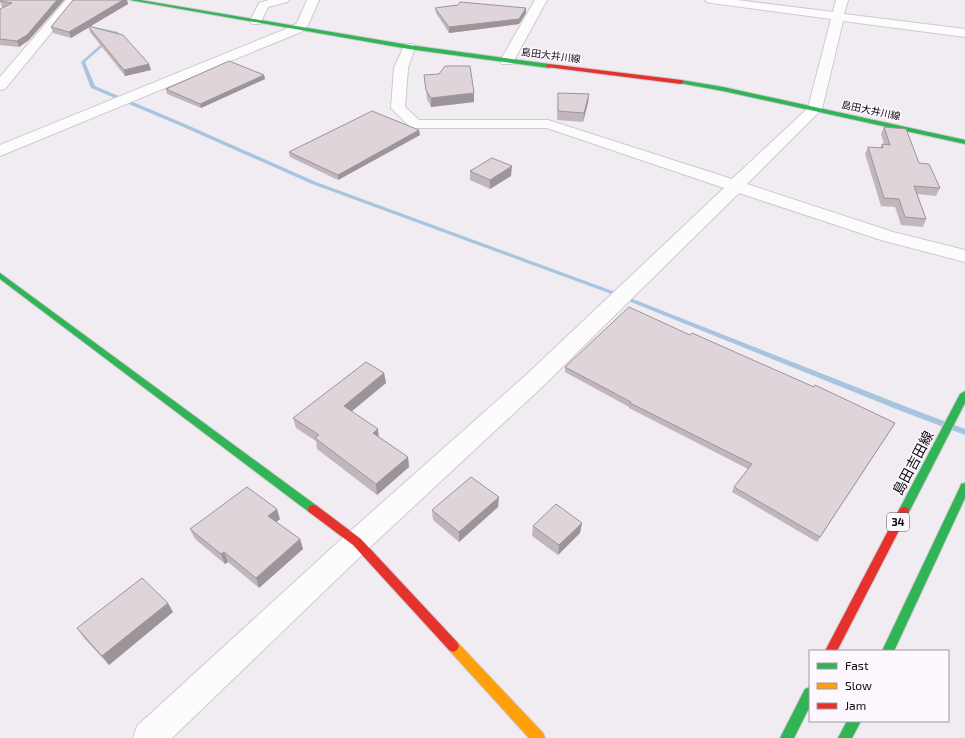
<svg xmlns="http://www.w3.org/2000/svg" width="965" height="738" font-family="'Exo 2','Noto Sans JP',sans-serif">
	<style>
		.lines { fill: none; stroke-linecap: round; stroke-linejoin: round }
		.stream { fill: #a8c5e0; fill-rule: evenodd }
		.street-casing { stroke: #cecacf; stroke-width: 2 }
		.fast-casing { stroke: #cecacf; stroke-width: 2 }
		.slow-casing { stroke: #cecacf; stroke-width: 2 }
		.jam-casing { stroke: #cecacf; stroke-width: 2 }
		.street { fill: #fdfcfd; fill-rule: evenodd }
		.fast { fill: #30b455; fill-rule: evenodd }
		.slow { fill: #ff9f0a; fill-rule: evenodd }
		.jam { fill: #e5322d; fill-rule: evenodd }
		.wall { fill: #c1b6bc }
		.shaded-wall { fill: #9d9499 }
		.building { fill: #e0d4db; stroke: #9d9499 }
		.labels { text-anchor: middle; stroke-width: 3; stroke-linejoin: round; paint-order: stroke }
		.far-street-label { font-size: 10px; fill: #0d0b0f; stroke: #fdf8ff }
		.shield { fill: #fdf8ff; stroke: #555257; stroke-width: 1 }
		.shield-label { font-size: 11px; font-weight: bold; fill: #0d0b0f }
		.near-street-label { font-size: 14px; fill: #0d0b0f; stroke: #fdf8ff }
	</style>
	<rect width="100%" height="100%" fill="#f1ecf2"/>
	<g class="lines">
		<path class="stream" d="M80 24 119 32 85 62 95 86 185 124 316 182 610 290 907 407 965 429V435L901 411 606 292 312 184 181 126 91 88 81 62 114 33 81 26 79 25Z"/>
		<defs>
			<path id="street" d="M66 0H78L5 89 0 90V77Z
				M269 0H289L287 2 268 7 260 24H252L250 21 259 3Z
				M307 0H319L308 25 301 32 0 156V145L293 26 297 23Z
				M535 0H547L512 64H502L500 61Z
				M705 0H737L833 12 836 0H848L844 14 965 29V37L843 21 822 109 747 184 893 232 965 250V262L881 240 739 193 541 388 367 550 172 738H133L137 726 347 534 525 376 724 188 547 128H415L410 127 391 108 394 68 405 44H413L415 47 408 68 405 107 419 120H548L732 179 808 108 831 19 711 3 707 2Z"/>
			<path id="fast" d="M130 0H140L409 45 549 64 552 66 549 68 409 49Z
				M681 80 723 87 965 140V144L723 91 679 83V81Z
				M0 273 317 506 318 509 317 512 313 513 309 512 0 279Z
				M965 391V403L908 514 904 515 900 514 899 511 900 508 960 394Z
				M965 483V498L894 651H882L960 487 961 484Z
				M810 687V706L794 738H780L805 689Z
				M847 721H861L852 738H838Z"/>
			<path id="slow" d="M453 640 457 642 543 733 545 738H529L449 650 447 646 449 642Z"/>
			<path id="jam" d="M549 64 681 80 684 82 681 84 547 67 546 66Z
				M313 505 317 506 361 539 457 642 459 646 457 650 453 652 449 650 353 545 309 512 308 509 309 506Z
				M904 507 908 508 909 511 837 651H825L900 508Z"/>
		</defs>
		<use href="#street" class="street-casing"/>
		<use href="#fast" class="fast-casing"/>
		<use href="#slow" class="slow-casing"/>
		<use href="#jam" class="jam-casing"/>
		<use href="#street" class="street"/>
		<use href="#fast" class="fast"/>
		<use href="#slow" class="slow"/>
		<use href="#jam" class="jam"/>
	</g>
	<path class="wall" d="M64 0 29 40 19 47 0 45V9L4 7H2L0 1Z
		M73 0H127L128 4 89 26 149 64 151 70 125 76 90 32 89 27 71 38 53 33 51 27Z
		M435 8H526V13L519 24 449 33 436 13Z
		M264 75 265 79 201 108 167 94 166 89Z
		M424 75 474 93V102L431 107 427 99Z
		M558 93 589 94 588 103 583 122 557 120Z
		M884 127 919 163 940 188 936 196 917 194 926 219 923 227 901 225 895 207 881 206 865 154 868 147 880 148 882 144H884L881 134Z
		M419 130 420 135 338 180 290 157 289 152Z
		M470 171 511 176 490 189 470 180Z
		M690 335 895 423 892 428 817 542 732 492 734 487 748 469 629 408V407L565 372V367Z
		M384 373 386 383 352 411 379 437 408 457 409 467 377 495 317 449 316 441 296 428 293 418Z
		M498 507 459 542 433 520 432 510Z
		M280 519 276 522 300 539 303 549 259 588 228 562 225 564 195 539 190 529Z
		M582 523 580 533 558 555 532 536 533 526Z
		M173 612 109 665 84 638 77 628Z"/>
	<path class="shaded-wall" d="M57 0H64L29 40 19 47 17 41Z
		M123 0H127L128 4 71 38 69 32Z
		M526 8V13L519 24 449 33V27Z
		M149 64 151 70 125 76 124 70Z
		M264 75 265 79 201 108 200 104Z
		M474 93V102L431 107V98Z
		M589 94 588 103 583 122 584 113Z
		M419 130 420 135 338 180V175Z
		M512 166 511 176 490 189V180Z
		M384 373 386 383 346 416 344 406Z
		M895 423 892 428 817 542 820 537Z
		M378 429 379 439 373 433Z
		M408 457 409 467 377 495 376 484Z
		M499 497 498 507 459 542V532Z
		M277 509 280 519 271 526 268 516Z
		M582 523 580 533 558 555 559 545Z
		M300 539 303 549 259 588 256 578Z
		M224 552 228 562 225 564 221 554Z
		M168 603 173 612 109 665 102 656Z"/>
	<path class="building" d="M2 0H57L27 35 17 41 0 39V9L12 3 0 1Z
		M73 0H123L69 32 51 27Z
		M460 2 526 8 519 19 449 27 435 8 458 5Z
		M88 26 123 35 149 64 124 70Z
		M229 61 264 75 200 104 166 89Z
		M445 66H470L474 93 431 98 426 90 424 75 439 74Z
		M558 93 589 94 584 113 558 111Z
		M372 111 419 130 338 175 289 152Z
		M884 127 906 129 919 163 929 164 940 188 914 186 926 219 905 217 899 199 884 198 868 147 883 148 882 144 890 145Z
		M492 158 512 166 490 180 470 171Z
		M629 307 690 335 692 333 814 387 815 385 895 423 820 537 734 487 752 464 630 403 631 402 565 367Z
		M366 362 384 373 344 406 378 429 373 433 408 457 376 484 315 438 319 435 293 418Z
		M471 477 499 497 459 532 432 510Z
		M247 487 277 509 268 516 300 539 256 578 224 552 221 554 190 529Z
		M556 504 582 523 559 545 533 526Z
		M142 578 168 603 102 656 77 628Z"/>
	<g class="labels">
		<g class="far-street-label">
			<text transform="translate(551 55) rotate(7)" y="4">島田大井川線</text>
			<text transform="translate(871 110) rotate(12)" y="4">島田大井川線</text>
		</g>
		<rect class="shield" x="887" y="513" width="22" height="18" rx="3"/>
		<g class="shield-label">
			<text x="898" y="526">34</text>
		</g>
		<g class="near-street-label">
			<text transform="translate(913 463) rotate(-62)" y="5">島田吉田線</text>
		</g>
	</g>
	<rect x="809" y="650" width="140" height="72" fill="#fdf8ff" stroke="#9d999f"/>
	<rect x="817" y="663" width="20" height="6" fill="#30b455" stroke="#9d999f"/>
	<text x="845" y="670" font-size="12" fill="#0d0b0f">Fast</text>
	<rect x="817" y="683" width="20" height="6" fill="#ff9f0a" stroke="#9d999f"/>
	<text x="845" y="690" font-size="12" fill="#0d0b0f">Slow</text>
	<rect x="817" y="703" width="20" height="6" fill="#e5322d" stroke="#9d999f"/>
	<text x="845" y="710" font-size="12" fill="#0d0b0f">Jam</text>
</svg>
